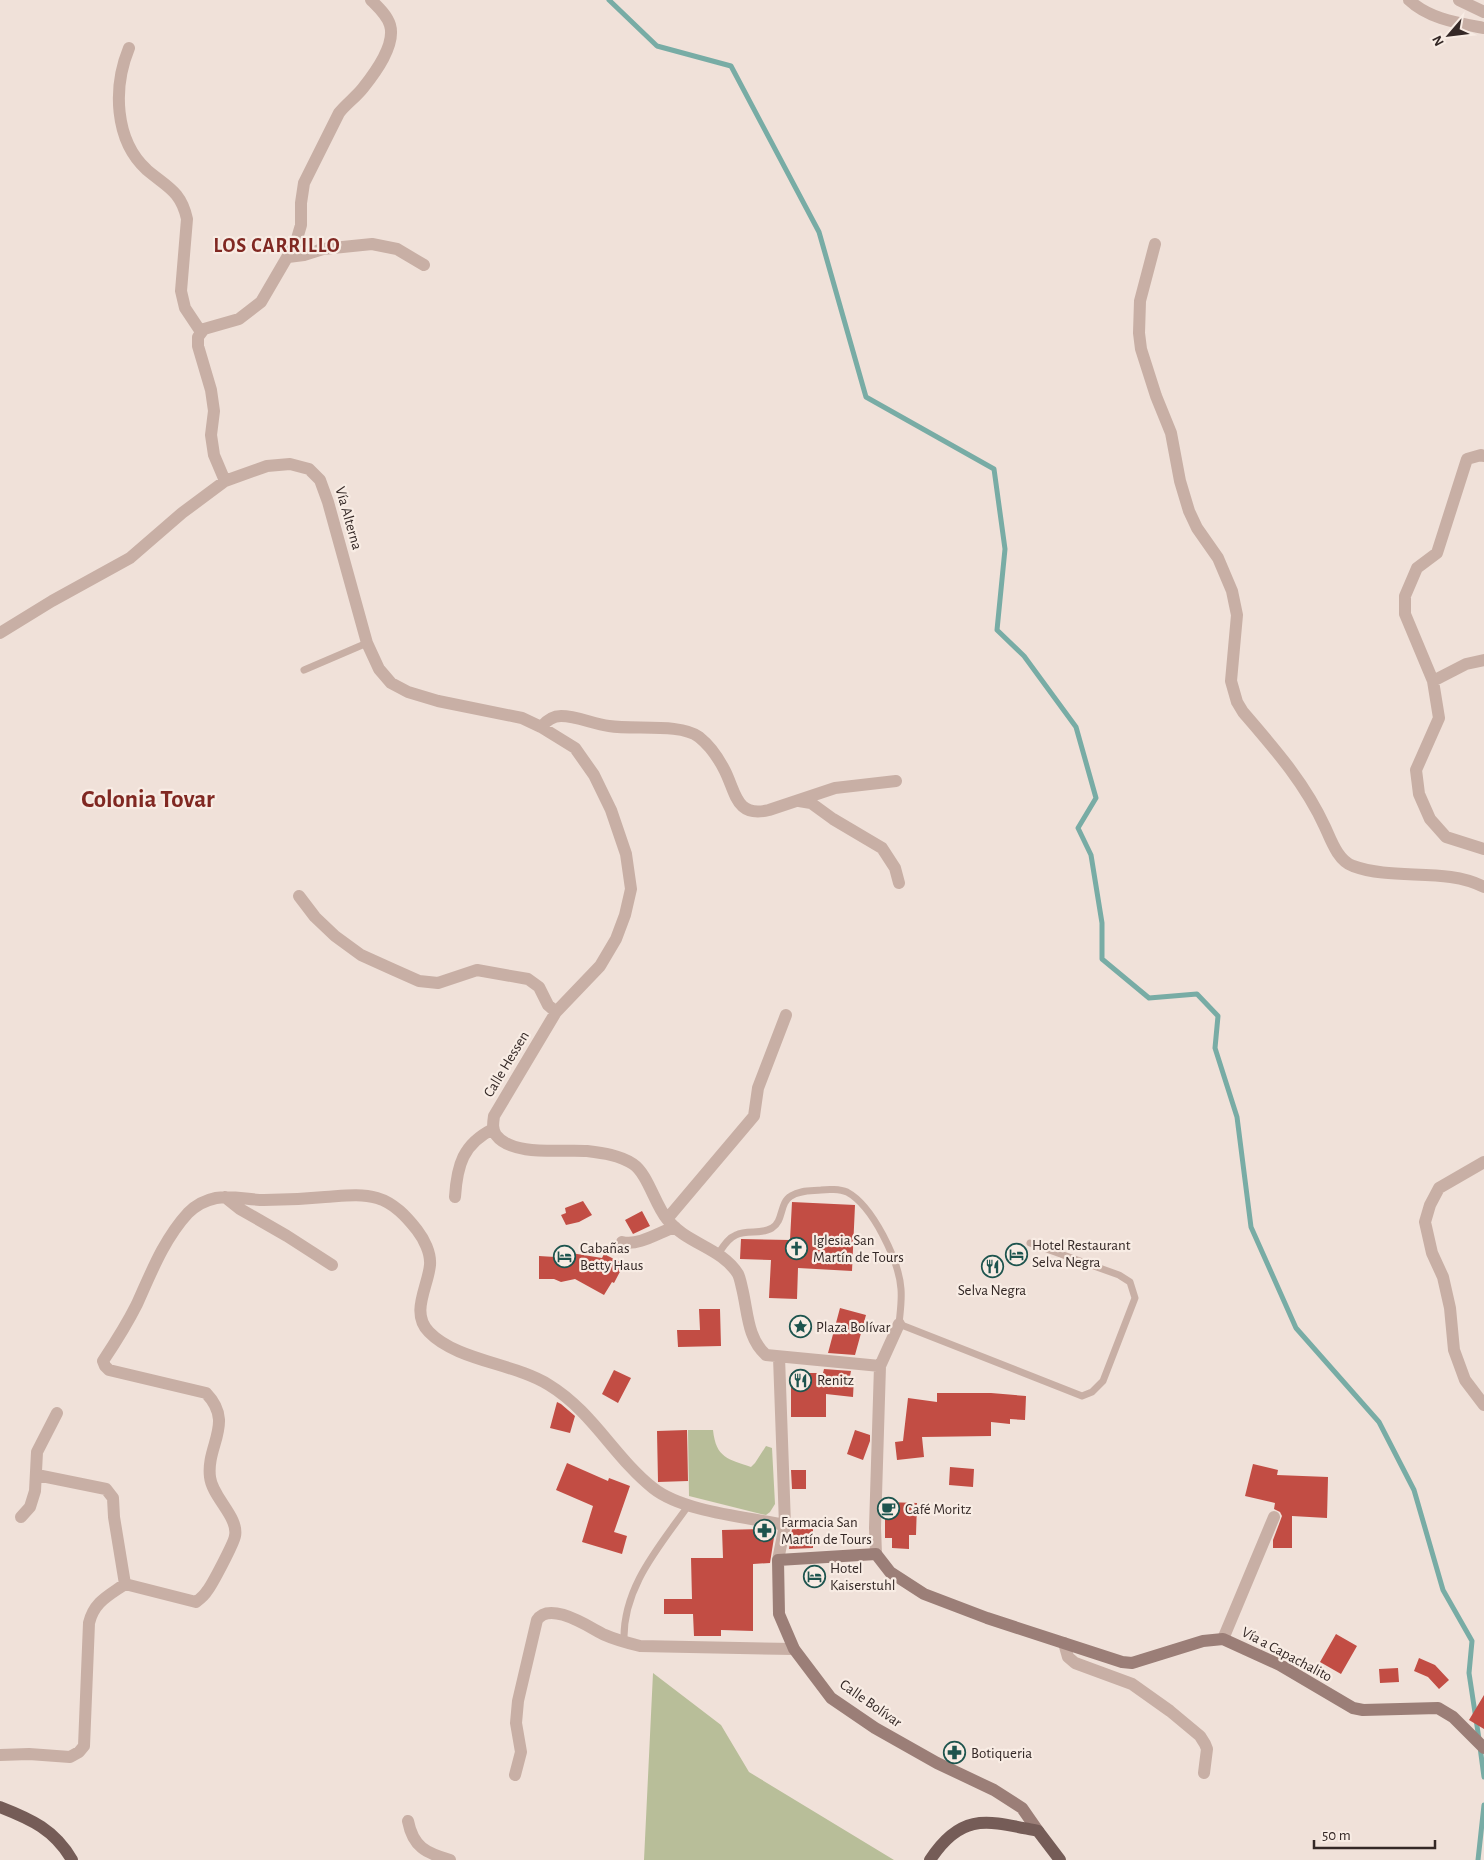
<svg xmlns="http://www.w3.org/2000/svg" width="1484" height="1860" font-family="'Alegreya Sans',sans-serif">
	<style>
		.green { fill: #b8be99 }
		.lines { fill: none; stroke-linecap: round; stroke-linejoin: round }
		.stream { stroke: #78aca5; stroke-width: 5 }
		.building { fill: #c24d44 }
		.lane { stroke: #c8afa5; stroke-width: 7 }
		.street { stroke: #c8afa5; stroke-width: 12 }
		.secondary { stroke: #9b7e77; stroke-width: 12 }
		.primary { stroke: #755c57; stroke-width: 12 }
		.labels { text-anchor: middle; stroke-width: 4.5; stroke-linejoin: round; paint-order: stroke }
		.street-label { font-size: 15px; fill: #342826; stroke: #f8ece4 }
		.poi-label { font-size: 15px; fill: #342826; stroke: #f8ece4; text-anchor: start }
		.district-label { font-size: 20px; font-weight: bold; letter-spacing: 1px; fill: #802822; stroke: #f8ece4 }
		.town-label { font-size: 25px; font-weight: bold; fill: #802822; stroke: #f8ece4 }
	</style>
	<rect width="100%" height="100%" fill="#f0e1d9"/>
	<path class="green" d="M688 1430H713C716 1458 728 1459 751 1467L755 1463 766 1446 772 1448 775 1504 770 1512 766 1515 761 1514 689 1496Z
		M653 1673 721 1725 749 1772 894 1860H644Z"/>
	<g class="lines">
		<path class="stream" d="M609 0 657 46 731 66 819 232 866 397 994 469 1005 549 997 630 1024 656 1076 727 1096 798 1078 828 1091 855 1102 923V959L1149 998 1197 994 1218 1016 1215 1048 1237 1117 1251 1227 1296 1328 1379 1422 1414 1490 1443 1590 1472 1641 1469 1673 1479 1739
			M1480 1747 1484 1777
			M1478 1860 1484 1805"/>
	</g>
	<path class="building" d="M583 1201 592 1215 579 1222 566 1225 561 1215 566 1213 565 1208Z
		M792 1202 855 1205 852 1271 798 1268 797 1299 769 1298 771 1260 740 1259 741 1239 790 1240Z
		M642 1211 650 1226 633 1234 625 1220Z
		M571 1253 602 1258 604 1254 624 1264 614 1283 612 1282 604 1295 575 1279 561 1282 554 1279H539V1256L571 1258Z
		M840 1308 866 1315 855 1355 828 1353Z
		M699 1309H720L721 1346 678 1347 677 1330H700Z
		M824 1369 851 1371 850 1376 854 1377 853 1397 826 1394V1417H791V1373H823Z
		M614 1370 631 1378 618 1403 602 1394Z
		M937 1393H991L1026 1396 1025 1420 1010 1419V1424L991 1422V1436L922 1437 924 1457 897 1460 895 1442 903 1441 908 1398 937 1402Z
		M557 1402 561 1404 575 1416 570 1433 550 1428Z
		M687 1430 688 1481 658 1482 657 1431Z
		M855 1430 870 1435V1441L863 1460 847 1454Z
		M567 1463 608 1481 609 1478 630 1486 614 1532 627 1536 622 1554 582 1542 593 1506 556 1490Z
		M1253 1464 1278 1470 1277 1475 1328 1477 1327 1518 1292 1516V1548H1273V1540L1282 1516 1280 1512 1274 1509 1275 1503 1245 1496Z
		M950 1467 974 1469 973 1487 949 1485Z
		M791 1470H806V1489H792Z
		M885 1502 917 1503 916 1535H909V1549L892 1548V1538H885Z
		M762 1529 775 1531 770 1563 753 1564V1631L721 1630V1636H694L693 1614H664V1599H692L691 1558H723L722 1530Z
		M792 1529H813V1548L789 1549Z
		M1336 1634 1357 1646 1341 1674 1320 1662Z
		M1419 1658 1435 1665 1449 1680 1439 1689 1428 1677 1414 1671Z
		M1398 1668 1399 1682 1380 1683 1379 1669Z
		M1484 1695V1729L1469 1720Z"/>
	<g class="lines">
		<path class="lane" d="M304 670 367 643
			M718 1254C723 1247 728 1238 736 1235 747 1229 761 1235 772 1228 784 1221 779 1203 791 1196 800 1190 811 1191 821 1190 828 1189 840 1189 847 1192 873 1206 899 1261 901 1289 902 1301 900 1313 899 1324L1082 1396 1092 1392 1103 1381 1135 1298 1130 1282 1119 1275 1030 1243
			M624 1642C622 1588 659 1547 688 1506"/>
		<path class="street" d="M1409 0C1429 19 1458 23 1484 28
			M1459 0 1484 12
			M129 48C113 87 114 140 147 170 167 187 181 191 187 219L181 291 185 308 201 332
			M1155 244 1140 301 1139 333 1141 349 1156 396 1171 433 1180 481 1189 511 1197 528 1218 558 1232 591 1237 615 1231 681 1237 702 1243 712C1274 748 1305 783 1325 827 1331 840 1338 861 1353 866 1394 881 1446 867 1484 887
			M288 257 304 255 323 249 372 244 397 249 424 265
			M1484 456 1481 455 1467 459 1437 553 1417 568 1405 596V614L1433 681 1439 718 1416 770 1419 794 1430 819 1446 837 1484 849
			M225 481 214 455 211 435 214 411 211 390 198 346V337L204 329 239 319 261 302 296 242 301 225V203L304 183 339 113C346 104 356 97 363 88 375 73 396 45 390 25 387 15 378 7 371 0
			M0 633 52 601 130 558 182 513 225 481 267 466 290 464 309 469 320 480 328 502 367 643 379 669 391 683 408 692 438 701 522 718 541 727 575 748 594 775 611 810 626 854 631 889 625 915 616 939 600 966 556 1012 494 1116C493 1123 492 1129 496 1135 512 1157 563 1149 587 1151 603 1153 619 1155 633 1164 648 1174 655 1205 667 1219 686 1244 721 1247 738 1274 740 1278 741 1284 742 1288 748 1312 747 1338 766 1355L880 1366
			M1433 681 1466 664 1484 660
			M541 727C546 721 553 716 561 716 577 716 593 724 609 726 634 730 681 723 699 737 709 745 719 759 725 771 736 793 736 818 769 810L835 788 896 781
			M799 801 811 803 833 819 882 848 895 868 899 883
			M299 896 315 917 335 936 361 955 392 969 419 981 438 983 477 970 528 979 539 987 548 1005 556 1012
			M1484 1162 1439 1188 1430 1205 1425 1222 1432 1253 1443 1277 1450 1308 1454 1350 1465 1380 1484 1405
			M225 1197 240 1209 287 1236 332 1265
			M455 1197C457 1165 463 1144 493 1129
			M667 1219 754 1116 758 1088 786 1015
			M622 1242C640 1246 659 1232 675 1227
			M21 1517 30 1507 35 1491 37 1452 57 1413
			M876 1554 875 1528 880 1366 899 1324
			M778 1560 785 1525 779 1357
			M125 1584 196 1602C200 1599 204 1596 207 1591 212 1585 234 1543 235 1536 239 1517 212 1497 210 1477 206 1445 235 1423 206 1393L109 1370 105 1366 103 1361C115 1343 127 1324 137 1304 151 1273 164 1239 188 1213 195 1206 206 1200 216 1198 232 1195 248 1200 264 1200 284 1200 305 1199 325 1197 342 1196 360 1193 377 1198 394 1203 406 1216 417 1230 424 1239 431 1253 430 1265 428 1287 410 1313 429 1332 457 1361 514 1363 549 1385 592 1411 615 1458 653 1488 683 1512 747 1517 785 1525
			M1223 1639 1274 1517
			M1064 1643 1068 1657 1075 1663 1132 1684 1170 1711 1200 1736 1205 1744 1207 1749 1204 1773
			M0 1755 29 1754 70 1757 79 1752 84 1746 89 1623C94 1602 108 1596 125 1584L114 1517 113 1498 106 1489 37 1475
			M515 1775 521 1752 516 1723 518 1701 537 1620C550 1600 590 1628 605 1635 616 1640 628 1643 640 1646L794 1649
			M408 1821C413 1847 426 1853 450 1860"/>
		<path class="secondary" d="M1038 1831 1022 1808 994 1790 937 1763 875 1728 831 1698 794 1649 779 1614 778 1560 876 1554 890 1572 924 1594 987 1618 1122 1662 1132 1663 1203 1641 1223 1639 1280 1665 1353 1708 1363 1710 1438 1708 1453 1717 1484 1748"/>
		<path class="primary" d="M0 1807C31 1819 55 1830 72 1860
			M930 1860C962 1811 988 1821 1038 1831L1060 1860"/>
	</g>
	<defs>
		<symbol id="church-ring" viewBox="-11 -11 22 22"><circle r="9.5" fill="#f8ece4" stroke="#1d544e" stroke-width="1.5"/><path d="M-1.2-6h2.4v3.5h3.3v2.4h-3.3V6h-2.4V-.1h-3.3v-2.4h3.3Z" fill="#1d544e"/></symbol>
		<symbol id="hotel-ring" viewBox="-11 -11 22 22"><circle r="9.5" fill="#f8ece4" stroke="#1d544e" stroke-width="1.5"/><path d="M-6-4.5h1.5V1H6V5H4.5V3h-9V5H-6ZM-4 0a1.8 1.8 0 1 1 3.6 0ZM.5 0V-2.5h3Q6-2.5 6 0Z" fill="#1d544e"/></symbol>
		<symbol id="restaurant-ring" viewBox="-11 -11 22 22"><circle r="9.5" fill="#f8ece4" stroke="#1d544e" stroke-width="1.5"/><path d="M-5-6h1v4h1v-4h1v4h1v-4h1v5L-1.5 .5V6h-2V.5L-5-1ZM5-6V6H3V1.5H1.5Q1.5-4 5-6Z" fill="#1d544e"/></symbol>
		<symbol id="sight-ring" viewBox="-11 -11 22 22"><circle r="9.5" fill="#f8ece4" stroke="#1d544e" stroke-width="1.5"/><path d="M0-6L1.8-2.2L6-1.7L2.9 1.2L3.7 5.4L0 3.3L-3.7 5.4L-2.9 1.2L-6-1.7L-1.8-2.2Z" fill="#1d544e"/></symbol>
		<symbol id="cafe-ring" viewBox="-11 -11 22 22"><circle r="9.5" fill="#f8ece4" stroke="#1d544e" stroke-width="1.5"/><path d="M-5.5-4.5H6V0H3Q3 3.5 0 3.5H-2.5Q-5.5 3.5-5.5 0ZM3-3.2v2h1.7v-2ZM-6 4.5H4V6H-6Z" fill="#1d544e"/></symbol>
		<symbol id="pharmacy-ring" viewBox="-11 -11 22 22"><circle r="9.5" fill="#f8ece4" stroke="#1d544e" stroke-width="1.5"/><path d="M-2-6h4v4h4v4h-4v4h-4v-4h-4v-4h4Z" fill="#1d544e"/></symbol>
	</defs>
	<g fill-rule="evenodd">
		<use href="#church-ring" x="784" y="1236" width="25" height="25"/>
		<use href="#hotel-ring" x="1004" y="1242" width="25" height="25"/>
		<use href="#hotel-ring" x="552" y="1244" width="25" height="25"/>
		<use href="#restaurant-ring" x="980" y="1254" width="25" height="25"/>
		<use href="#sight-ring" x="788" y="1314" width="25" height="25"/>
		<use href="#restaurant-ring" x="788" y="1368" width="25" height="25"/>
		<use href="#cafe-ring" x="876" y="1496" width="25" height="25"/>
		<use href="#pharmacy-ring" x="752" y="1518" width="25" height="25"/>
		<use href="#hotel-ring" x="802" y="1564" width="25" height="25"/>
		<use href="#pharmacy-ring" x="942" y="1740" width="25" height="25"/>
	</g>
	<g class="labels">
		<g class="street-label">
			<text transform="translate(349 518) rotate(74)" y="5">Vía Alterna</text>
			<text transform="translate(506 1064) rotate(-59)" y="5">Calle Hessen</text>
			<text transform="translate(1287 1654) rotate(28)" y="5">Vía a Capachalito</text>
			<text transform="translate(871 1703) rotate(35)" y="5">Calle Bolívar</text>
		</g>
		<g class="poi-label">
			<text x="813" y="1245">Iglesia San<tspan x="813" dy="17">Martín de Tours</tspan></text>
			<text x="1032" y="1250">Hotel Restaurant<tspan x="1032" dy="17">Selva Negra</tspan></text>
			<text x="580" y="1253">Cabañas<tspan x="580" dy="17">Betty Haus</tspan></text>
			<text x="992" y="1295" text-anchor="middle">Selva Negra</text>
			<text x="816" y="1332">Plaza Bolívar</text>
			<text x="817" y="1385">Renitz</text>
			<text x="905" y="1514">Café Moritz</text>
			<text x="781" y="1527">Farmacia San<tspan x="781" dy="17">Martín de Tours</tspan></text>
			<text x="830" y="1573">Hotel<tspan x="830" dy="17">Kaiserstuhl</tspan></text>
			<text x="971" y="1758">Botiqueria</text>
		</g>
		<g class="district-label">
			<text x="277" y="252">LOS CARRILLO</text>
		</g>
		<g class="town-label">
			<text x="148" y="807">Colonia Tovar</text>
		</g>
	</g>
	<g transform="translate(1449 35) rotate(242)" stroke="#f8ece4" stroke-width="4" paint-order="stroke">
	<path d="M0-4L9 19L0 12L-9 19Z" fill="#342826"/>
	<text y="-8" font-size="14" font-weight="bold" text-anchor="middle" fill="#342826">N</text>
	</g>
	<path d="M1314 1840v8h121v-8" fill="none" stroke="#342826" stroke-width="2.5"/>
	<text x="1322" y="1840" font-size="15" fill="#342826" stroke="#f8ece4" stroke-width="4" paint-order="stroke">50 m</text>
</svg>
